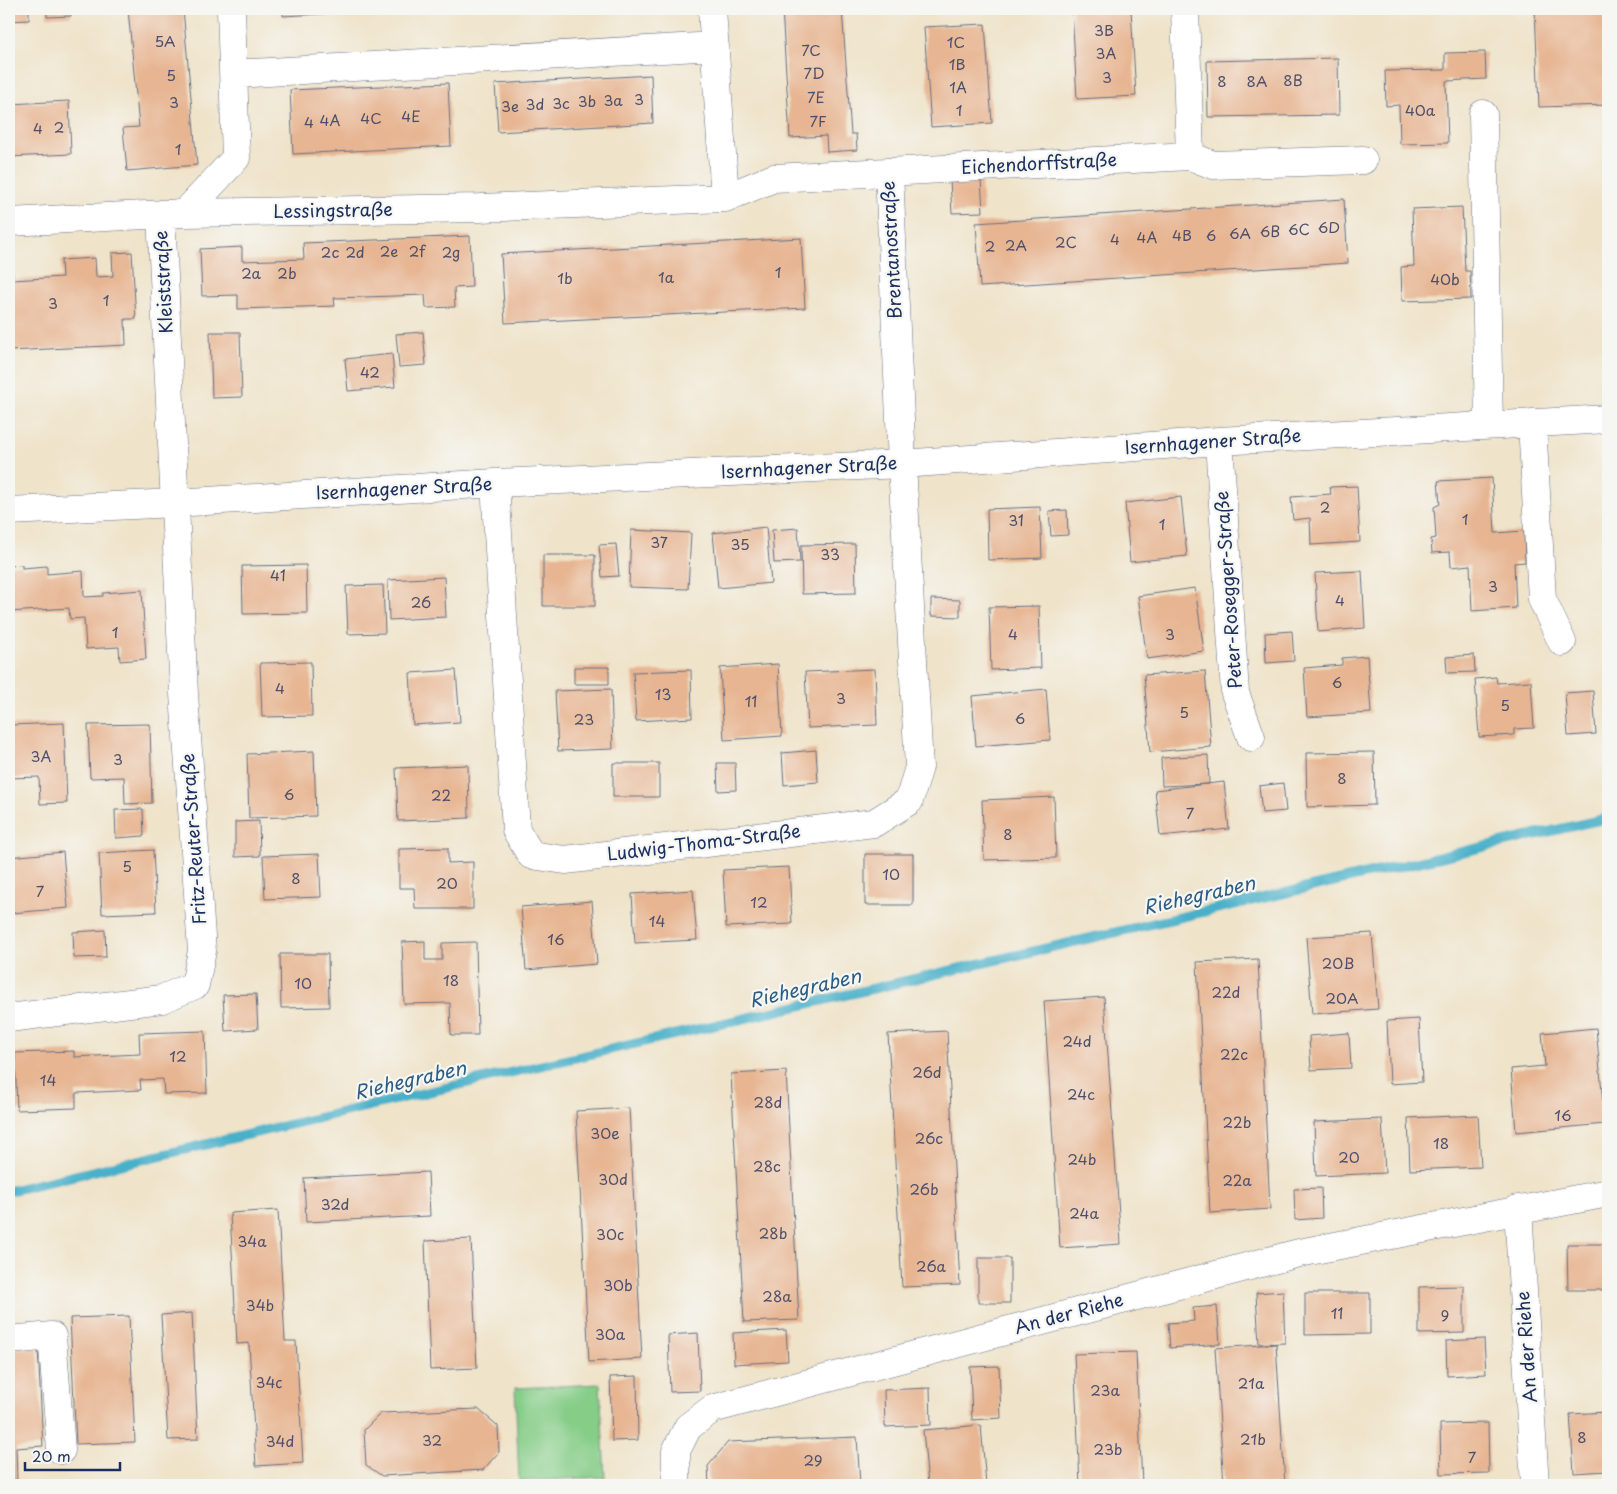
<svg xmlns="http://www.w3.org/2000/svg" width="1617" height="1494" font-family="'Playpen Sans',sans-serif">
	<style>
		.green { fill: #86cd88; stroke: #507e73 }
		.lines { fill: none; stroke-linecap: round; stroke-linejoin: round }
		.stream { stroke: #4ab0c9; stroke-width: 10 }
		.building { fill: #e7b592 }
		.minor-casing { stroke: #656e83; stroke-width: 29 }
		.minor { stroke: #fff; stroke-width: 28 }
		.labels { text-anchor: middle; stroke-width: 4.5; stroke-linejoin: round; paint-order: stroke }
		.number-label { font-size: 15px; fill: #4e506b }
		.street-label { font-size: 18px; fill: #1b2f5e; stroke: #f6f6f2 }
		.water-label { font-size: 19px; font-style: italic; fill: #2b5c83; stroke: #f6f6f2 }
	</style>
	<rect width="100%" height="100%" fill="#f6f6f2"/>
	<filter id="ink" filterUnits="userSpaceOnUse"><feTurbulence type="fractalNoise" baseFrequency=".02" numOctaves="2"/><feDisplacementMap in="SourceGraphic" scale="10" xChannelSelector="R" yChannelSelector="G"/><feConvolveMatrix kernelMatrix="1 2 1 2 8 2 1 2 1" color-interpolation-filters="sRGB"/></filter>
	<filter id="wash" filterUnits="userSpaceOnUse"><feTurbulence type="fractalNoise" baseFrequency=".0096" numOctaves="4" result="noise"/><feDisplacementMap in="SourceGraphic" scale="20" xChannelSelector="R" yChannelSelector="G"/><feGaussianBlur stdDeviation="1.12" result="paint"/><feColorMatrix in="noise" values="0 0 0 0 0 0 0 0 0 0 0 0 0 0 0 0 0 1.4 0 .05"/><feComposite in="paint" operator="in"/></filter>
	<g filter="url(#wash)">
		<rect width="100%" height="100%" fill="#efe3c9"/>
		<path class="green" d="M600 1384 605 1477 519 1481 515 1388Z"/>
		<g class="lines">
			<path class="stream" d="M9 1191 509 1073 1608 818"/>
		</g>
		<g id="blocks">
			<path class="building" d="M9 9H29V20L9 21Z
				M47 9H71V16L47 17Z
				M128 9H183L197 165 127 171 123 128 139 127Z
				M283 9H393V10L283 16Z
				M782 9H842L851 134H856L857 150 827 152 826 136 790 138Z
				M1072 9H1131L1136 96 1077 99Z
				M1220 9H1287V10L1221 14Z
				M1535 9H1608V105L1539 107Z
				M985 24 992 123 931 127 924 27Z
				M1485 52 1486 79 1446 81 1448 143 1400 144 1399 105 1386 106 1385 71 1445 70V53Z
				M1338 58 1339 115 1208 117 1207 61Z
				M651 75 653 123 498 132 495 84Z
				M448 83 451 146 293 154 290 90Z
				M69 101 71 154 9 157V104Z
				M981 179 983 212 952 213 950 180Z
				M1344 199 1348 263 980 287 976 223Z
				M1462 207 1465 271H1470L1471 299 1402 301 1401 267 1414 266 1412 209Z
				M470 236 472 287 454 288 455 307 426 308 425 295 334 298 335 306 238 309V295L202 296 200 249 242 247V261L304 259 303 243Z
				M801 238 805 308 505 323 501 254Z
				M132 252 136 319H125L126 345 9 351V260H12L13 280 62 277 61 260 95 258 96 277 113 276 112 253Z
				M210 332H240L242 397 212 398Z
				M423 332 426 365 399 367 396 334Z
				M392 354 395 387 348 391 345 359Z
				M1492 478 1495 533 1524 531 1525 562 1514 563 1516 608 1472 611 1470 565 1451 567 1450 552 1432 553 1431 539 1436 538 1434 507 1440 504 1438 481Z
				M1357 486 1360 542 1311 545 1310 518 1293 520 1291 497 1331 494 1330 487Z
				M1181 497 1187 556 1130 562 1125 503Z
				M1040 507 1042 558 988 560 987 509Z
				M1067 510 1068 535 1051 536 1049 511Z
				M766 527 771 583 718 588 713 533Z
				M798 528 800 562 774 563 772 530Z
				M631 530 691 533 688 589 629 587Z
				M616 544 619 576 602 577 599 545Z
				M855 544 856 593 802 594 801 545Z
				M543 555H595V606H543Z
				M22 565V568L47 566V574L83 571 84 597 103 596V593L142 590 146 659 120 661 119 647 86 649 84 618 70 619 69 608 9 612V566Z
				M306 565 307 613 243 614 242 566Z
				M1362 571 1365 628 1318 632 1315 573Z
				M444 577 446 617 389 620 388 580Z
				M383 585 385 633 348 634 346 586Z
				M1195 588 1204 651 1147 659 1138 596Z
				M931 599 960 600V617L931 616Z
				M1039 606 1041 668 991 670 989 607Z
				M1292 631 1294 661 1266 663 1265 633Z
				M1605 639H1608V677H1607Z
				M1474 655 1475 672 1447 673 1446 657Z
				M1367 656 1371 713 1307 717 1304 668 1342 665V658Z
				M311 662 312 716 262 717 260 663Z
				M778 664 782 736 724 740 720 668Z
				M574 667H609V684H574Z
				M875 669 877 725 808 728 805 672Z
				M456 670 460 722 413 725 410 673Z
				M691 670 692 718 636 721 633 672Z
				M1205 671 1211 747 1150 752 1144 675Z
				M1496 677 1497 683 1531 681 1534 728 1514 729V735L1479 737 1475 679Z
				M611 689 613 749 558 751 555 691Z
				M1046 689 1050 740 976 746 972 696Z
				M1593 691 1596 734 1568 736 1565 693Z
				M64 723 67 803 40 804 39 777 9 778V725Z
				M150 724 152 803 125 804 124 777 90 778 88 725Z
				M816 750 818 782 784 785 782 753Z
				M314 751 316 816 249 818 247 754Z
				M1374 752 1375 805 1307 807 1306 753Z
				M1208 755 1209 784 1162 786 1161 758Z
				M613 763H659V797H613Z
				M717 763H735L736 790 718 791Z
				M468 765 469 818 398 821 396 768Z
				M1224 782 1229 829 1160 836 1155 790Z
				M1283 783 1286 811 1262 813 1259 786Z
				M1054 797 1056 858 984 860 982 800Z
				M143 809 144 836 116 838 115 810Z
				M259 821 260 856 235 857V822Z
				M448 848V863L473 862V909H415L414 888H399V849Z
				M153 850 156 912 102 914 99 853Z
				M63 852 68 908 12 913 9 881V857Z
				M319 854 321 897 265 899 263 856Z
				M865 854H913V905H865Z
				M789 867 792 924 726 927 723 870Z
				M693 890 697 940 635 943 632 894Z
				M592 901 597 964 526 970 521 907Z
				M105 930 106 957 74 958 73 932Z
				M1372 933 1378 1009 1312 1014 1306 937Z
				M425 941V960H442V943L476 942 478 1035H451L450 1003 404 1004 402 942Z
				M280 954H328L329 1007 281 1008Z
				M1258 959 1270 1209 1210 1213 1197 962Z
				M256 994 258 1029 225 1031 223 995Z
				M1104 997 1121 1244 1060 1248 1044 1001Z
				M1419 1019 1422 1082 1390 1084 1387 1021Z
				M1596 1028 1605 1124 1516 1132 1511 1069 1545 1066 1542 1033Z
				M205 1031 207 1093 164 1094 163 1079 140 1080 141 1090 76 1093V1108L17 1110 15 1053 74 1051V1057L140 1054 139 1033Z
				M947 1031 960 1285 902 1287 888 1034Z
				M1349 1033 1351 1068 1311 1070 1309 1036Z
				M786 1071 799 1320 744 1322 731 1074Z
				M629 1108 642 1359 589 1362 576 1111Z
				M1478 1115 1481 1167 1410 1170 1408 1118Z
				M1382 1119 1385 1173 1316 1176 1314 1122Z
				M428 1172 430 1216 306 1222 304 1178Z
				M1321 1188 1322 1218 1295 1220 1294 1189Z
				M278 1210 285 1341H296L303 1463 256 1466 249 1343 237 1344 230 1213Z
				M471 1239 477 1368 430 1370 425 1241Z
				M1567 1244H1608V1290H1568Z
				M978 1258H1010V1303H978Z
				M1464 1286V1333L1419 1334V1287Z
				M1283 1291 1285 1343 1259 1344 1256 1293Z
				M1305 1293H1370V1334L1305 1335Z
				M1217 1306 1220 1344 1170 1348 1168 1323 1194 1321 1193 1308Z
				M192 1313 198 1439 168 1440 161 1315Z
				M129 1316 135 1442 76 1444 70 1318Z
				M786 1330 788 1361 734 1364 733 1333Z
				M698 1333 700 1391 670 1392 668 1335Z
				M1484 1339 1486 1374 1447 1376 1446 1341Z
				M1276 1344 1285 1485H1224L1215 1348Z
				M38 1348 43 1446 16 1448 17 1480H9V1349Z
				M1136 1352 1142 1485H1080L1074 1354Z
				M999 1366 1001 1418 972 1420 970 1367Z
				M637 1376 638 1440 612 1441 610 1377Z
				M930 1388 931 1425 885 1427 884 1390Z
				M478 1409 498 1426 499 1452 483 1470 382 1476 366 1465 364 1430 381 1413Z
				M1608 1412V1471L1574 1473 1570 1414Z
				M1488 1423 1489 1473 1441 1474 1440 1424Z
				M981 1425 986 1485H928L923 1430Z
				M857 1437 860 1485H709L708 1466 728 1442Z"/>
		</g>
	</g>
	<g filter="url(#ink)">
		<use href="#blocks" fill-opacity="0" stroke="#656e83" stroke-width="1"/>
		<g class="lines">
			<defs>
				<path id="minor" d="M712 9 725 198
					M1185 9 1190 156
					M234 74 715 46
					M1483 114 1489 425
					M185 213 236 158 231 9
					M9 222 185 213 480 208 725 198 774 178 1190 156 1213 165 1363 160
					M1532 423 1542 599 1562 642
					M1219 441 1235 693 1251 737
					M495 483 516 830 531 855 565 860 874 823 909 801 919 767 902 464 889 172
					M9 511 175 503 495 483 902 464 1219 441 1608 419
					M9 1018 162 999 195 985 202 951 184 694 161 214
					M1518 1209 1535 1485
					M9 1340 52 1336 61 1450
					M676 1485V1451L688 1427 712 1409 1299 1253 1608 1193"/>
			</defs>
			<use href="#minor" class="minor-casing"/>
			<use href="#minor" class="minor"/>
		</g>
	</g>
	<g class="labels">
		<g class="number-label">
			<text x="1104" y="36">3B</text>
			<text x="165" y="47">5A</text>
			<text x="956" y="48">1C</text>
			<text x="811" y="56">7C</text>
			<text x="1106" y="59">3A</text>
			<text x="957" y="70">1B</text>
			<text x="814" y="79">7D</text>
			<text x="171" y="81">5</text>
			<text x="1107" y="83">3</text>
			<text x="1293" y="86">8B</text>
			<text x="1222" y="87">8</text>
			<text x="1257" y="87">8A</text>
			<text x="958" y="93">1A</text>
			<text x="816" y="103">7E</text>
			<text x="639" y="105">3</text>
			<text x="613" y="106">3a</text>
			<text x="587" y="107">3b</text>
			<text x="174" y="108">3</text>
			<text x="561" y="109">3c</text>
			<text x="535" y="110">3d</text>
			<text x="510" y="112">3e</text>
			<text x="959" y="116">1</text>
			<text x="1420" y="116">40a</text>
			<text x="411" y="122">4E</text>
			<text x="371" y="124">4C</text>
			<text x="330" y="126">4A</text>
			<text x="818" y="127">7F</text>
			<text x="309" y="128">4</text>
			<text x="59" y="133">2</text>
			<text x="38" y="134">4</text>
			<text x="178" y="155">1</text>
			<text x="1329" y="233">6D</text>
			<text x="1299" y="235">6C</text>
			<text x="1270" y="237">6B</text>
			<text x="1240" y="239">6A</text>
			<text x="1182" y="241">4B</text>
			<text x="1211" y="241">6</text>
			<text x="1147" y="243">4A</text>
			<text x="1115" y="245">4</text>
			<text x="1066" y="248">2C</text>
			<text x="1016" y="251">2A</text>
			<text x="990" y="252">2</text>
			<text x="389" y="257">2e</text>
			<text x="417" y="257">2f</text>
			<text x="330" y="258">2c</text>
			<text x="355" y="258">2d</text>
			<text x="451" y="258">2g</text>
			<text x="778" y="278">1</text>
			<text x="251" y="279">2a</text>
			<text x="287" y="279">2b</text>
			<text x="666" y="283">1a</text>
			<text x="565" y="284">1b</text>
			<text x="1445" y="285">40b</text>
			<text x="106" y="306">1</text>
			<text x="53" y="309">3</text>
			<text x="370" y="378">42</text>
			<text x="1325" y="513">2</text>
			<text x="1465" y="525">1</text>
			<text x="1016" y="526">31</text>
			<text x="1162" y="530">1</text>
			<text x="659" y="548">37</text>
			<text x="740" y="550">35</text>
			<text x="830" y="560">33</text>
			<text x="278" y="581">41</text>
			<text x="1493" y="592">3</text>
			<text x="1340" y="606">4</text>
			<text x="421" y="608">26</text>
			<text x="115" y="638">1</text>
			<text x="1013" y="640">4</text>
			<text x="1170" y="640">3</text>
			<text x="1337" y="688">6</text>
			<text x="280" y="694">4</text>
			<text x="663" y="700">13</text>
			<text x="841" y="704">3</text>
			<text x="751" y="707">11</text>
			<text x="1505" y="711">5</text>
			<text x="1184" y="718">5</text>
			<text x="1020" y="724">6</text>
			<text x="584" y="725">23</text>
			<text x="41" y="762">3A</text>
			<text x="118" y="765">3</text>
			<text x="1342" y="784">8</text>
			<text x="289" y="800">6</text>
			<text x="441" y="801">22</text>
			<text x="1190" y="819">7</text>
			<text x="1008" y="840">8</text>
			<text x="127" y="872">5</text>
			<text x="891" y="880">10</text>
			<text x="296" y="884">8</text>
			<text x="447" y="889">20</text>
			<text x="40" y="897">7</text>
			<text x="759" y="908">12</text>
			<text x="657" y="927">14</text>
			<text x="556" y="945">16</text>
			<text x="1338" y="969">20B</text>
			<text x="451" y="986">18</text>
			<text x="303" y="989">10</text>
			<text x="1226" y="998">22d</text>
			<text x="1342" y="1004">20A</text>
			<text x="1077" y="1047">24d</text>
			<text x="1234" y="1060">22c</text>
			<text x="178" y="1062">12</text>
			<text x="927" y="1078">26d</text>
			<text x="48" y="1086">14</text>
			<text x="1081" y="1100">24c</text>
			<text x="768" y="1108">28d</text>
			<text x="1563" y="1121">16</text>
			<text x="1237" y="1128">22b</text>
			<text x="605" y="1139">30e</text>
			<text x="929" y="1144">26c</text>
			<text x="1441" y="1149">18</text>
			<text x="1349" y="1163">20</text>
			<text x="1082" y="1165">24b</text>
			<text x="767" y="1172">28c</text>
			<text x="613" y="1185">30d</text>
			<text x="1237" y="1186">22a</text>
			<text x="924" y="1195">26b</text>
			<text x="335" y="1210">32d</text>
			<text x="1084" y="1219">24a</text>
			<text x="773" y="1239">28b</text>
			<text x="610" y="1240">30c</text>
			<text x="252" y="1247">34a</text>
			<text x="931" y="1272">26a</text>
			<text x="618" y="1291">30b</text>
			<text x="777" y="1302">28a</text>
			<text x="260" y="1311">34b</text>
			<text x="1337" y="1319">11</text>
			<text x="1445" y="1321">9</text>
			<text x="610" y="1340">30a</text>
			<text x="269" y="1388">34c</text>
			<text x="1251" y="1389">21a</text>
			<text x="1105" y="1396">23a</text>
			<text x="1582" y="1443">8</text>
			<text x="1253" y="1445">21b</text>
			<text x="432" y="1446">32</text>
			<text x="280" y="1447">34d</text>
			<text x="1108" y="1455">23b</text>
			<text x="1472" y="1463">7</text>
			<text x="813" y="1466">29</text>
		</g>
		<g class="street-label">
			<text transform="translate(1039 164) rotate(-3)" y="6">Eichendorffstraße</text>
			<text transform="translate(333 211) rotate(-1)" y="6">Lessingstraße</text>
			<text transform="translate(892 250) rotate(-93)" y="6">Brentanostraße</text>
			<text transform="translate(164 282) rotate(-93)" y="6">Kleiststraße</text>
			<text transform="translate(1213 442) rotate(-4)" y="6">Isernhagener Straße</text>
			<text transform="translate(809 468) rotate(-3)" y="6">Isernhagener Straße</text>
			<text transform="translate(404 489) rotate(-3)" y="6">Isernhagener Straße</text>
			<text transform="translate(1229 590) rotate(-94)" y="6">Peter-Rosegger-Straße</text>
			<text transform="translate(194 839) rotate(-94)" y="6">Fritz-Reuter-Straße</text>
			<text transform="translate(704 843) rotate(-7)" y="6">Ludwig-Thoma-Straße</text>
			<text transform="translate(1069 1314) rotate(-15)" y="6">An der Riehe</text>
			<text transform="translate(1527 1347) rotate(-94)" y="6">An der Riehe</text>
		</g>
		<g class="water-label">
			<text transform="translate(1199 895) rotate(-13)" y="7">Riehegraben</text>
			<text transform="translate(805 988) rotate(-13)" y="7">Riehegraben</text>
			<text transform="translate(410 1080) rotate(-13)" y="7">Riehegraben</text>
		</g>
	</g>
	<rect width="1617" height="1494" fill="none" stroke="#f6f6f2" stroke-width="30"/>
	<path d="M25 1462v8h95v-8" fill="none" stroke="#1b2f5e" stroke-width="2.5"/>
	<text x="32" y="1462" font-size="15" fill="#1b2f5e" stroke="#f6f6f2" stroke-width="4" paint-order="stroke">20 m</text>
</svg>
